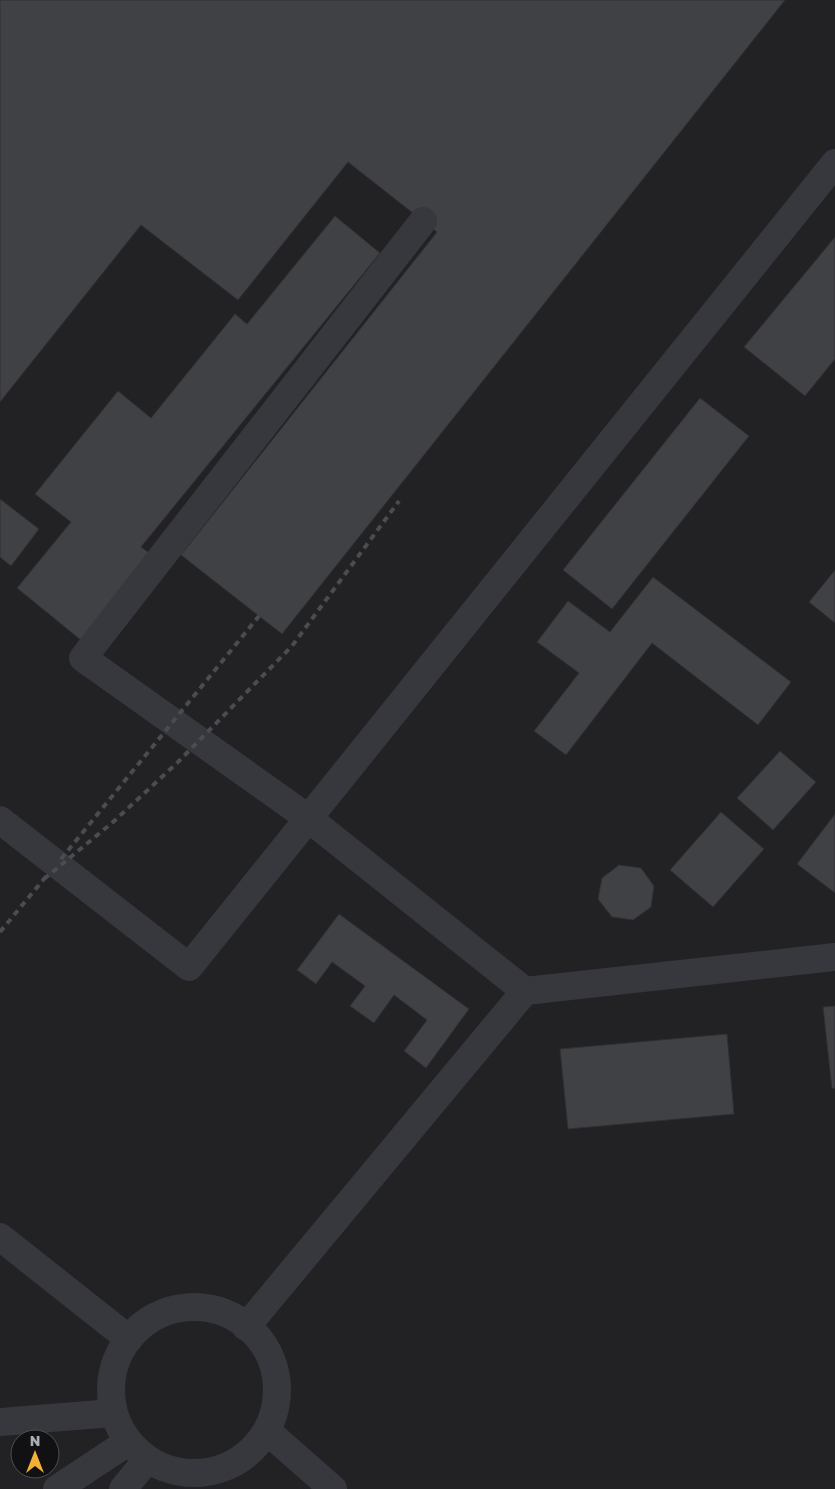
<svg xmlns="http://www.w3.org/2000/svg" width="835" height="1489" font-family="'Golos Text',sans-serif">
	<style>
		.built { fill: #222225; fill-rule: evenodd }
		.building { fill: #404145; stroke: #303034 }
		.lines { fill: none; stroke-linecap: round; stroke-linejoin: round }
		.minor { stroke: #37383d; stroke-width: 28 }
		.rail { stroke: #4a4c52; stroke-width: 4; stroke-dasharray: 6 5; stroke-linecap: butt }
	</style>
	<rect width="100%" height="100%" fill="#161618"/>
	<path class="built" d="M0 0H835V1489H0ZM20 1439H50V1469H20Z"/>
	<path class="building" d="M0 0H785L282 634 181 555 437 232 348 162 238 300 141 225 0 402Z
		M335 216 380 253 141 547 152 555 82 641 17 588 71 522 35 494 118 391 151 418 235 314 247 324Z
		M835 237V359L805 396 744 347Z
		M700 398 749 436 612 609 563 570Z
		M0 499 39 529 11 566 0 557Z
		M835 570V623L809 602Z
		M653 577 791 682 758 725 652 643 566 755 534 731 579 673 537 642 568 601 610 632Z
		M780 751 816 782 773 830 737 798Z
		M721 812 764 849 713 907 670 870Z
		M835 814V893L797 864Z
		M619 865 641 868 654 886 651 907 633 920 612 917 598 899 602 878Z
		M339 914 469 1009 426 1068 404 1051 427 1020 394 995 374 1023 350 1006 365 986 332 962 316 984 297 970Z
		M835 1006V1088L832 1089 823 1007Z
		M727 1034 734 1114 568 1129 560 1049Z"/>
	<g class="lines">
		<path class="minor" d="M423 221 83 658 308 818 525 991
			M0 820 189 967 835 163
			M0 1237 129 1339
			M111 1390a83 83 0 1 1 166 0a83 83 0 1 1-166 0Z
			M246 1327 525 991 835 957
			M0 1422 113 1413
			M267 1431 333 1489
			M57 1489 128 1442
			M123 1489 147 1460"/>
		<path class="rail" d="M61 859 259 616
			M44 879 112 823 177 763 292 646 399 501
			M0 932 48 874"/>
	</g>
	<g transform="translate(35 1454)"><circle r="24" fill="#111113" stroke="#4d4f55"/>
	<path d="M0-4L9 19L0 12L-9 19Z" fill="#f2b134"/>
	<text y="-8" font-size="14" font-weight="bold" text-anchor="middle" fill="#a8adb8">N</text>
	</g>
</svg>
